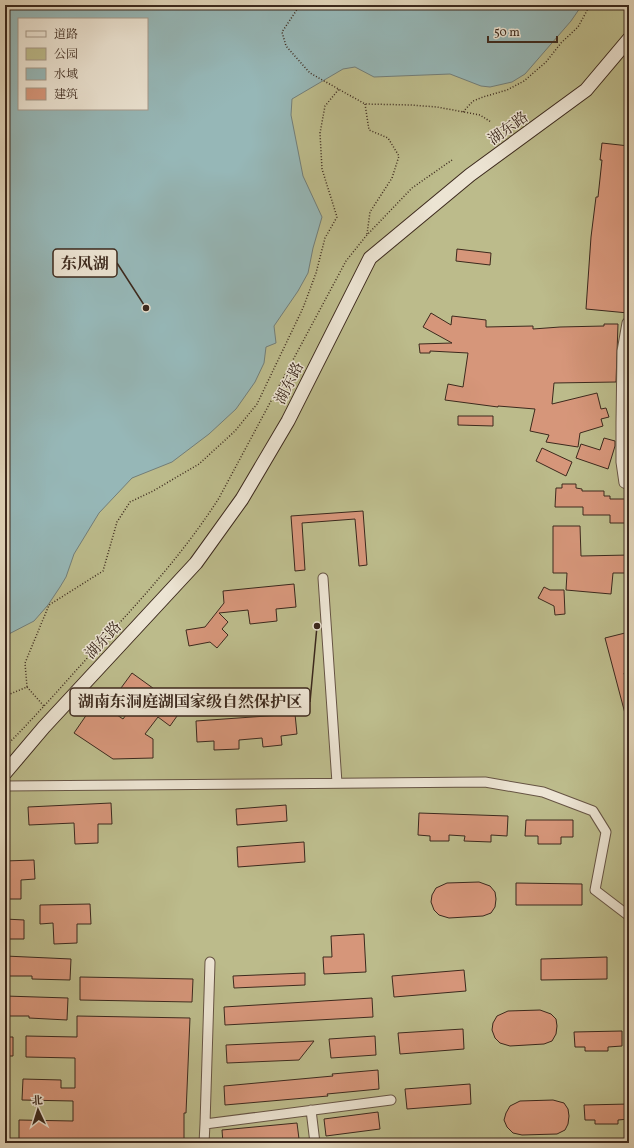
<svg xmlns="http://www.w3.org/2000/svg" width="634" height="1148" font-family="Vollkorn,'Noto Serif SC',serif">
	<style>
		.green { fill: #bcbb8b; stroke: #7c7254; fill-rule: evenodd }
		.water { fill: #96b7b7; stroke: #727e79; fill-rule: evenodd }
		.building { fill: #d6967a; stroke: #3c291d }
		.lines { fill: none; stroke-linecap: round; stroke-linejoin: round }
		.street-casing { stroke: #665444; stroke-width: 11 }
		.secondary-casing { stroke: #3c291d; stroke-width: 15 }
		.path { stroke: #3c291d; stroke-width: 1.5; stroke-dasharray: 1 2; stroke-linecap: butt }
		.street { stroke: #ece4d3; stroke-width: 9 }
		.secondary { stroke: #ece4d3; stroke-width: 13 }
		.labels { text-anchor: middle; stroke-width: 3; stroke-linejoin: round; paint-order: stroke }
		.street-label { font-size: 15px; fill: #3c291d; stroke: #ece4d3 }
		.leader { fill: none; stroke: #3c291d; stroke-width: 1.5 }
		.callout-dot { fill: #3c291d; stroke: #ece4d3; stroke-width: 1.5 }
		.callout { fill: #ece4d3; stroke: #3c291d; stroke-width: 1.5 }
		.callout-label { font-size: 16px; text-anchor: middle; font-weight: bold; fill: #3c291d }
	</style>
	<rect width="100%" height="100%" fill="#e2d6bb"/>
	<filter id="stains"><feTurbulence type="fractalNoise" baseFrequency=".005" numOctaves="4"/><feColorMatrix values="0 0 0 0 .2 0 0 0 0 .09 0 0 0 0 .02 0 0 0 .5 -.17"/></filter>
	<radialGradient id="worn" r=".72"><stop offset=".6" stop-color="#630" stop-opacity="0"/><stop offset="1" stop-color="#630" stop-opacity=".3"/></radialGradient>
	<path class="green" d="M5 5H629V1143H5ZM19 19H147V109H19Z"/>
	<path class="water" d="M5 5H582L571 21 525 74 512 82 490 87 481 86 450 74 374 77 355 67 343 69 292 99 291 115 303 176 322 217 313 248 308 273 298 291 274 326 276 343 266 347 264 363 255 382 236 409 209 434 172 462 132 478 99 513 74 554 66 577 60 587 48 605 34 621 5 636ZM19 19H147V109H19Z"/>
	<path class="building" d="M602 143 629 146V302L628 313 586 309 591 237 596 197H598L602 160H600Z
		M457 249 491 253 490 265 456 261Z
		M431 313 451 325 452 316 486 320V327L533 326V329L560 327 604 326V324H618L616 382 554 383 552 404 597 393 601 409 606 408 609 417 601 419 603 426 580 433 578 447 546 442 549 435 530 431 535 409 498 406V407L445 400 448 384 463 387 468 353 430 351V353H420L419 344 452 343 423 327Z
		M458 416H493V426L458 425Z
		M604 438 615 441V446L608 469 576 458 581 444 600 450Z
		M542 448 572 462 566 476 536 461Z
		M562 484H576V488L582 489V491H604V496H610V499H629V523H610V515H583V507H555L556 488H562Z
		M363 511 367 565 359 566 355 519 302 523 305 570 295 571 291 516Z
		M553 526H580L581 556 629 555V573H613L611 594 566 590 567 573H553Z
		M294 584 296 607 276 609 277 621 250 624 248 610 219 613 228 622 222 629 228 635 217 648 210 642 189 646 186 630 205 627 224 603 223 591Z
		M544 587 550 590H564L565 614 555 615 554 606 538 598Z
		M629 632V672L624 673 629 692V721H627L605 638Z
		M132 673 182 709 170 726 158 717 145 734 153 739V758L113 759 74 733 96 701 123 719 137 700 121 688Z
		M295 714 297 734 281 736 282 745 263 747 262 738 239 740V749L214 750V741L197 742 196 721Z
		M111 803 112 824H98V843L75 844 74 823 29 825 28 807Z
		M286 805 287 821 237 825 236 809Z
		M419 813 508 816 507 836 491 835V842L464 841 465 836 449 835V841H430V836L418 835Z
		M526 820H573V837H561V844H538V836H525Z
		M304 842 305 862 238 867 237 847Z
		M34 860 35 879 21 880V899H5V861Z
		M479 882 490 886 495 892 496 899 495 907 491 913 483 916 449 918 439 915 434 910 431 902 432 895 436 888 447 883Z
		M516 883 582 884V905H516Z
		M90 904 91 924H77V943L54 944 53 923 40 924V905Z
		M5 919 24 920V939H5Z
		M364 934 366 972 324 974 323 957H332L331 936Z
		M5 956 71 959 70 980 32 979V976H5Z
		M607 957V979L541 980V959Z
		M464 970 466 991 394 997 392 976Z
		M305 973V985L234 988 233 976Z
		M80 977 193 979 192 1002 80 1000Z
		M5 996 68 998 67 1020 29 1018V1016H5Z
		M372 998 373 1017 225 1025 224 1007Z
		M540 1010 551 1014 556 1019 557 1026 556 1034 552 1041 544 1044 510 1046 500 1043 495 1038 492 1030 493 1023 497 1016 508 1011Z
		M77 1016 190 1018 186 1113H184V1143H71V1140L19 1139V1120L73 1121V1101L22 1100 23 1079 61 1080V1088H75V1058L26 1057V1036L77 1037Z
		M463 1029 464 1049 400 1054 398 1033Z
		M622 1031V1046L608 1047V1051H585V1047H575L574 1032Z
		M375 1036 376 1055 331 1058 329 1039Z
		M5 1037H13V1056H5Z
		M314 1041 299 1060 227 1063 226 1045Z
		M378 1070 379 1089 327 1094 328 1096 225 1105 224 1086 333 1076 332 1074Z
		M470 1084 471 1104 407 1109 405 1089Z
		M553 1100 564 1103 568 1109 569 1116 568 1124 565 1130 557 1134 522 1135 513 1133 507 1127 504 1120 506 1113 510 1106 520 1101Z
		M629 1104V1119L618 1120V1124H595V1120H585L584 1105Z
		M378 1112 380 1129 326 1136 324 1119Z
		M297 1123 299 1139 260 1143H223L222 1130Z"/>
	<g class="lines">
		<defs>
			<path id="street" d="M629 321 627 323 622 351 621 422V462L624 483 629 485
				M323 578 337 783
				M5 786 485 782 543 792 593 811 606 832 595 890 629 916
				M311 1110 315 1143
				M205 1124 210 962
				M204 1143 205 1124 391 1100"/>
			<path id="secondary" d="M5 773 44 727 196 563 242 499 288 421 370 258 470 175 586 90 629 39"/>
		</defs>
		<use href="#street" class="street-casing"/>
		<use href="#secondary" class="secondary-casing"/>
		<path class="path" d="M300 5 282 32 286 46 310 73 365 104 411 105 437 107 480 115 491 122
			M365 104 369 130 388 138 399 156 392 178 370 212 367 234
			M463 112 473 101 483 97 507 90 524 81 546 62 561 43 578 27 590 5
			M27 687 44 706
			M5 696 27 687 25 663 49 605 103 571 117 522 130 502 153 491 199 464 235 431 257 404 303 308 316 273 325 238 337 217 322 169 320 133 325 106 339 89
			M5 747C35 717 62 686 90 655 136 605 182 556 219 498L346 261 366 236 412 188 452 160"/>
		<use href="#street" class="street"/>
		<use href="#secondary" class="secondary"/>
	</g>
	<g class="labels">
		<g class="street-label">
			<text transform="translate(508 128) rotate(-36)" y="5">湖东路</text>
			<text transform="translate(289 383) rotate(-63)" y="5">湖东路</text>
			<text transform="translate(103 640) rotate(-47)" y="5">湖东路</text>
		</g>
	</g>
	<path class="leader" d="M146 308L117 263M317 626L310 702"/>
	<g class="callout-dot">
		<circle cx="146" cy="308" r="4"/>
		<circle cx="317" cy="626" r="4"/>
	</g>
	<g class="callout">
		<rect x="53" y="249" width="64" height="28" rx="4"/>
		<rect x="70" y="688" width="240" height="28" rx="4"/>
	</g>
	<g class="callout-label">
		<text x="85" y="269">东风湖</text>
		<text x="190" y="707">湖南东洞庭湖国家级自然保护区</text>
	</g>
	<rect width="634" height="1148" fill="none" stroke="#e2d6bb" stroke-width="20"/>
	<rect x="6" y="6" width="622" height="1136" fill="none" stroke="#3c291d" stroke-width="2"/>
	<rect x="10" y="10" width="614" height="1128" fill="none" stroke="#3c291d"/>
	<rect x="18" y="18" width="130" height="92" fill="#ece4d3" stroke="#a6998a"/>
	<rect x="26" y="31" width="20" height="6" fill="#ece4d3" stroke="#a6998a"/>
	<text x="54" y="38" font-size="12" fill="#3c291d">道路</text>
	<rect x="26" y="48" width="20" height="12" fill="#bcbb8b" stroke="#a6998a"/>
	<text x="54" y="58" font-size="12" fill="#3c291d">公园</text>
	<rect x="26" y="68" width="20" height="12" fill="#96b7b7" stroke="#a6998a"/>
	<text x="54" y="78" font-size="12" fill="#3c291d">水域</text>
	<rect x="26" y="88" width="20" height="12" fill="#d6967a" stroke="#a6998a"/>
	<text x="54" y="98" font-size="12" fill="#3c291d">建筑</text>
	<g transform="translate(38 1110) rotate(356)" stroke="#ece4d3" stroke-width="3" paint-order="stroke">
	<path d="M0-3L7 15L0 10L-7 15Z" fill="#3c291d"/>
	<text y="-6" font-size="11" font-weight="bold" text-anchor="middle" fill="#3c291d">北</text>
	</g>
	<path d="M488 36v6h69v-6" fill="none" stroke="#3c291d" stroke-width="2"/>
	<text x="494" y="36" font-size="12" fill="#3c291d" stroke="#ece4d3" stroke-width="3" paint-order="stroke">50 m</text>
	<rect width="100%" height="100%" filter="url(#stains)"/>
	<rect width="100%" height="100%" fill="url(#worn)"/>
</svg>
